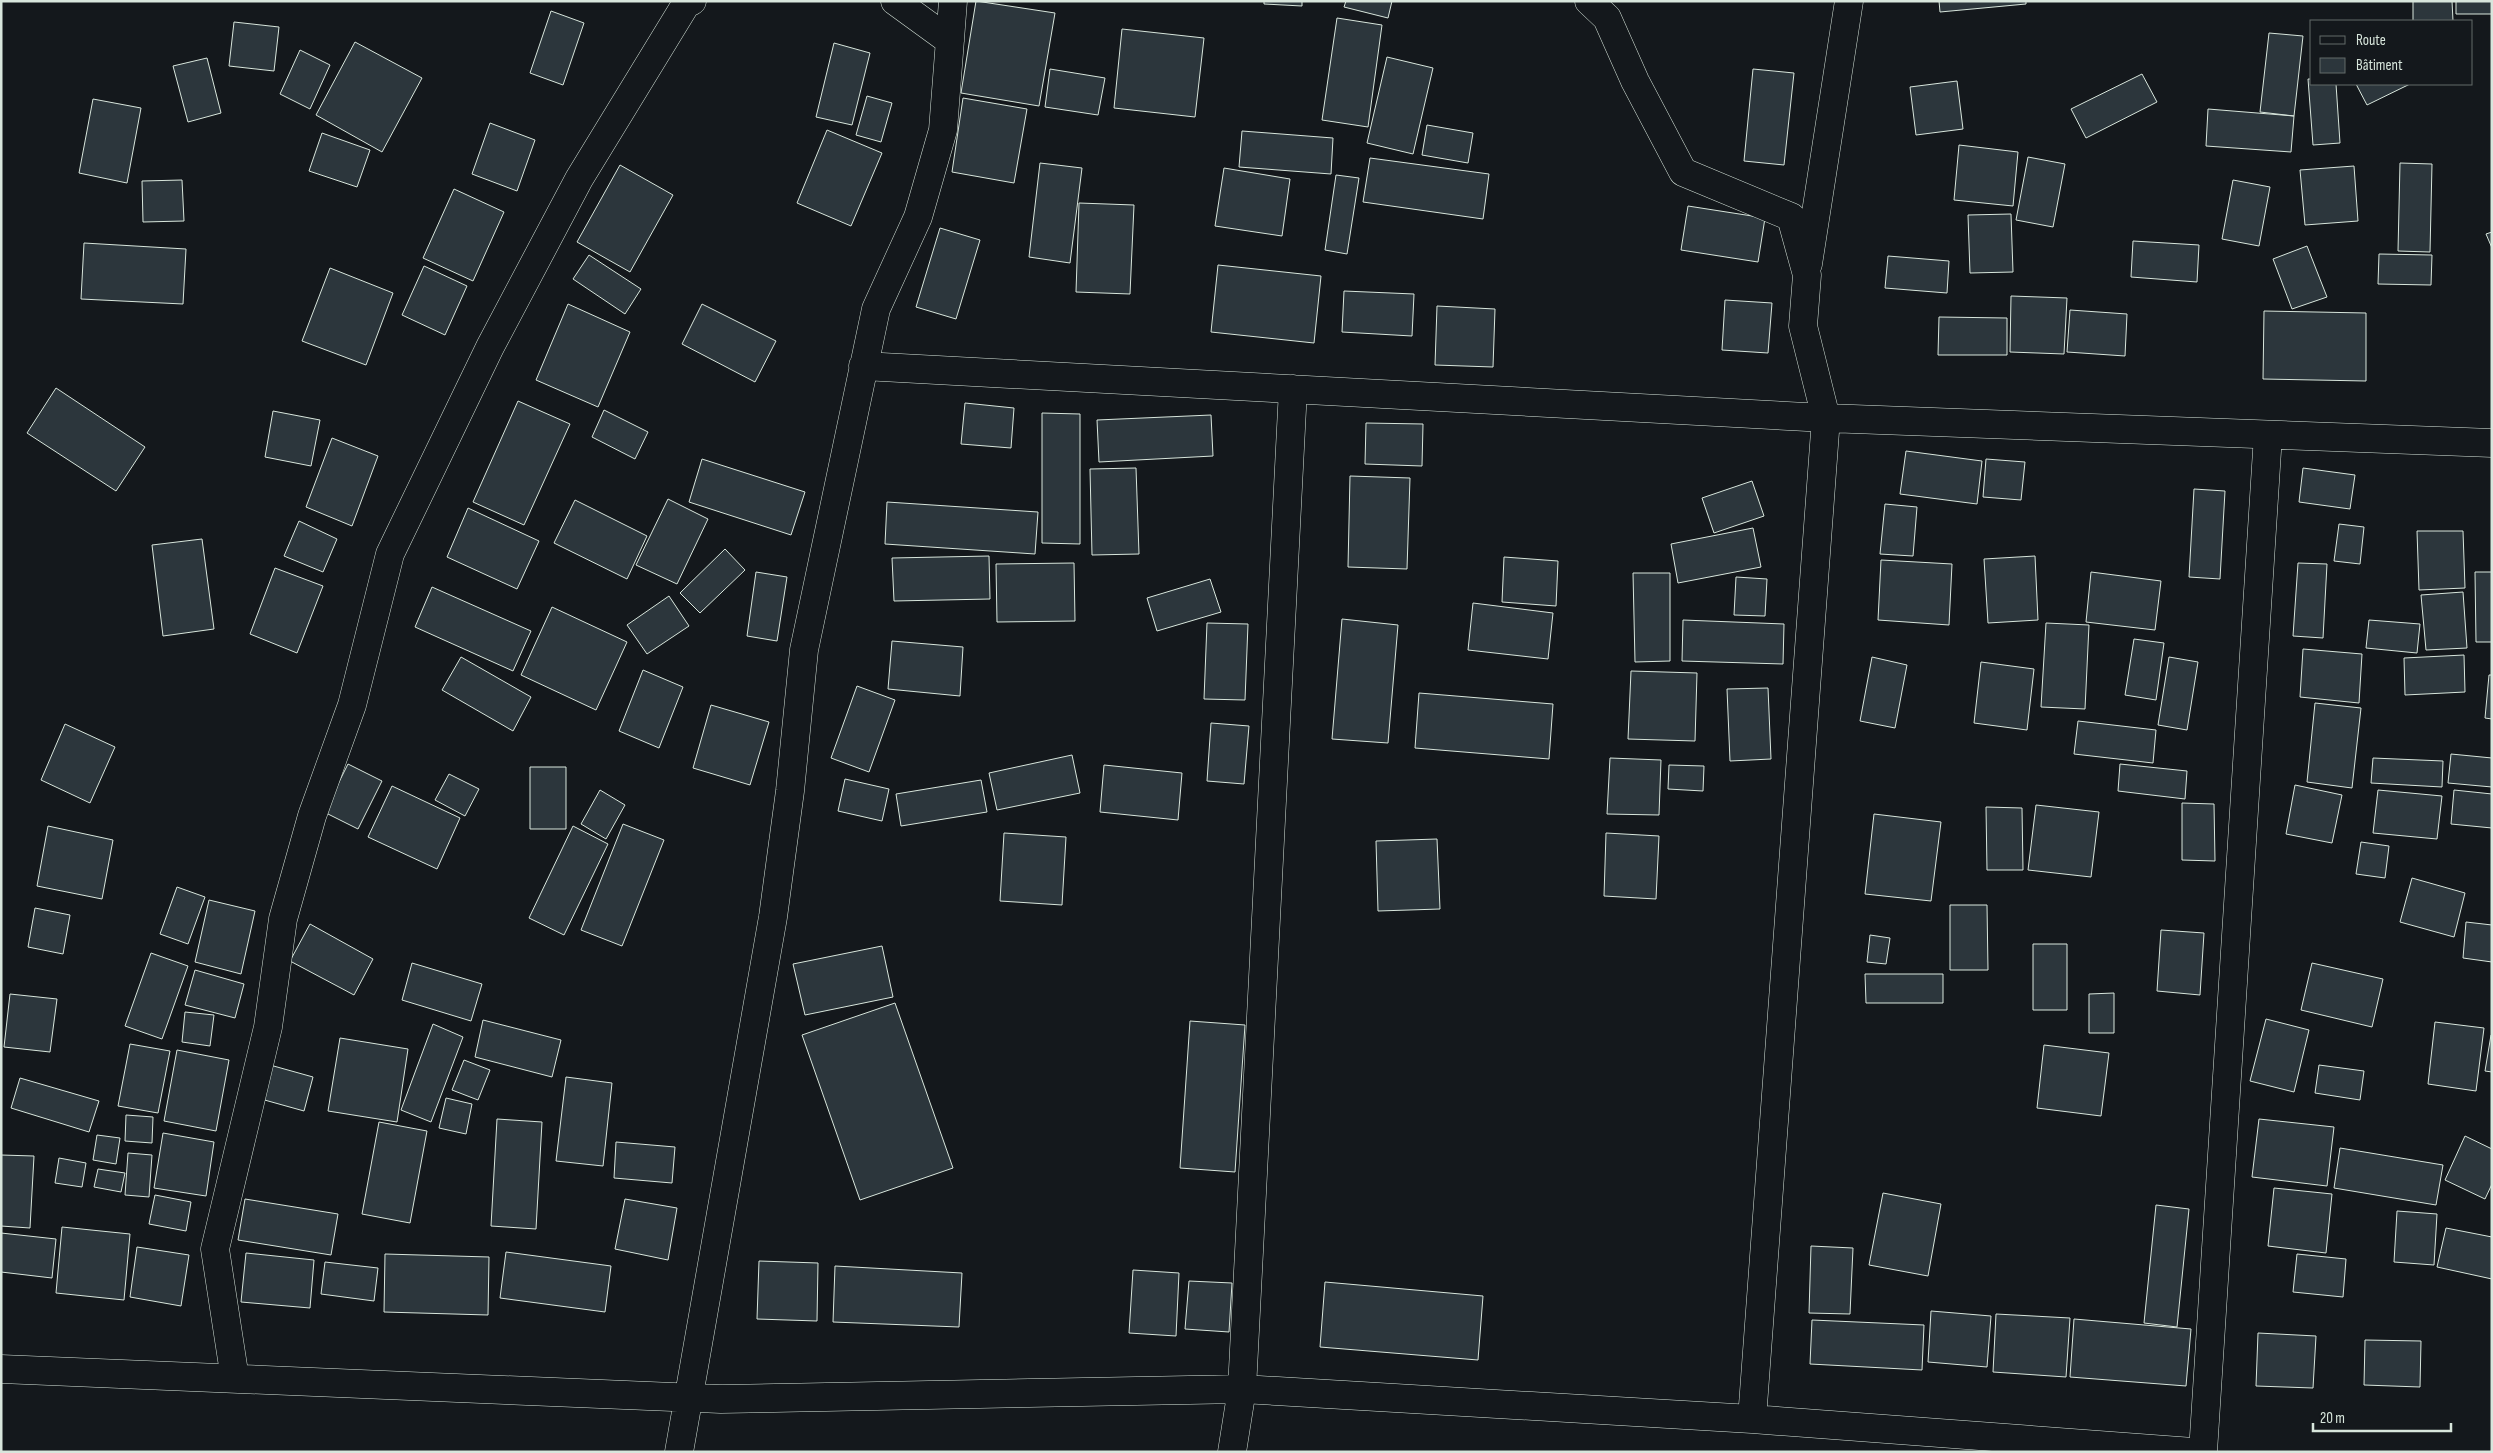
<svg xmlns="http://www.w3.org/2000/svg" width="2493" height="1453" font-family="'Sofia Sans Condensed',sans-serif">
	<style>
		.building { fill: #2c363c; stroke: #d8e6dc }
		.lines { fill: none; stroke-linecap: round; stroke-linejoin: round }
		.minor-casing { stroke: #d8e6dc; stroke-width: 29 }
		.minor { stroke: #14181c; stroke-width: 28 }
	</style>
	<rect width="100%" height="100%" fill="#14181c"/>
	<path class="building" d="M976 1 1055 13 1039 106 961 93Z
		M1264 1H1302V6L1264 4Z
		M1346 1H1392L1388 18 1344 7Z
		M1939 1H2026V4L1940 12Z
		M2413 1H2452L2453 21H2413Z
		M2456 1H2492V14H2456Z
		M551 11 584 23 563 85 530 73Z
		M1337 18 1382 25 1368 127 1322 120Z
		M234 22 279 27 274 71 229 66Z
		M1122 29 1204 38 1195 117 1114 108Z
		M2269 33 2303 36 2294 116 2260 112Z
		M355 42 422 78 382 152 316 115Z
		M834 43 870 53 852 125 816 117Z
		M300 50 330 65 310 109 280 94Z
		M1387 57 1433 68 1413 154 1367 143Z
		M207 58 221 113 188 122 173 66Z
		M1050 69 1105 78 1098 115 1045 107Z
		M1753 69 1794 73 1784 165 1744 161Z
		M2142 74 2157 102 2086 138 2071 109Z
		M2308 79H2312V84H2336L2340 143 2313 145Z
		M1957 81 1963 129 1916 135 1910 87Z
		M2356 84H2410L2367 105Z
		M867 96 892 103 881 142 856 135Z
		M963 98 1027 109 1014 183 952 172Z
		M93 99 141 108 127 183 79 173Z
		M2208 109 2294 116 2291 152 2206 146Z
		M490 123 535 140 517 191 472 174Z
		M1427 125 1473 133 1468 163 1422 155Z
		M827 130 882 153 851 226 797 203Z
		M1242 131 1333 138 1331 174 1239 167Z
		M322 133 370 150 357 187 309 171Z
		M1959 145 2018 152 2013 206 1954 200Z
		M2028 157 2065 164 2053 227 2016 220Z
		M1370 158 1489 174 1483 219 1363 202Z
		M1040 163 1082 168 1070 263 1029 257Z
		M2400 163 2432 164 2430 252 2398 251Z
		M620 165 673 195 630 272 577 242Z
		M2354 166 2358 221 2305 225 2300 170Z
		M1224 168 1290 179 1282 236 1215 226Z
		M1336 175 1359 178 1347 254 1325 250Z
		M182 180 184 221 143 222 142 181Z
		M2233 180 2270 187 2259 246 2222 239Z
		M454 189 504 212 473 281 423 258Z
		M1079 203 1134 205 1130 294 1076 292Z
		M1688 206 1765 218 1758 262 1681 250Z
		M2011 214 2013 272 1970 273 1968 215Z
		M940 228 980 240 956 319 916 307Z
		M2492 232V248L2486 234Z
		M2133 241 2199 245 2197 282 2131 277Z
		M84 243 186 249 183 304 81 299Z
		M2307 246 2327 297 2292 309 2273 259Z
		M2379 254 2432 255 2431 285 2378 284Z
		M589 255 641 289 625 314 573 279Z
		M1888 256 1949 261 1947 293 1885 288Z
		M1218 265 1321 276 1314 343 1211 332Z
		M424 266 467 286 445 335 402 315Z
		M330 268 393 293 366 365 302 341Z
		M1344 291 1414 294 1412 336 1342 332Z
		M2011 296 2067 298 2064 354 2010 352Z
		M1725 300 1772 303 1768 353 1722 350Z
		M568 304 630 332 598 407 536 380Z
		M702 304 776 341 755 382 682 344Z
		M1437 306 1495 309 1493 367 1435 365Z
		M2070 310 2127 314 2125 356 2067 352Z
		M2264 311 2366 313V381L2263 379Z
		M1939 317 2007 318V355H1938Z
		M56 388 145 447 116 491 27 433Z
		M518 401 570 424 524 525 473 502Z
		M965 403 1014 408 1011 448 961 444Z
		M604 410 648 432 635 459 592 437Z
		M273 411 320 420 311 466 265 457Z
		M1042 413 1080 414V544L1042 543Z
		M1211 415 1213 456 1099 462 1097 420Z
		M1366 423 1423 424 1422 466 1365 464Z
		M332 438 378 456 352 526 306 507Z
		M1906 451 1982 461 1977 504 1900 494Z
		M702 459 805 492 791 535 689 502Z
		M1986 459 2025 462 2021 500 1983 497Z
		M1136 468 1139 554 1092 555 1090 469Z
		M2303 468 2355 475 2350 509 2299 502Z
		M1350 476 1410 478 1407 569 1348 567Z
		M1752 481 1764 516 1714 533 1702 498Z
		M2194 489 2225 491 2220 579 2189 577Z
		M668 499 708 519 677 584 636 565Z
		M575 500 647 536 627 579 554 543Z
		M887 502 1038 512 1035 554 885 544Z
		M1885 504 1917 507 1913 556 1880 554Z
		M468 508 539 541 517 589 447 557Z
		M299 521 337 539 323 572 284 556Z
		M2339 524 2364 527 2360 564 2334 561Z
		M1753 528 1761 567 1678 583 1671 544Z
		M2417 531H2463L2465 588 2419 590Z
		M202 539 214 629 163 636 152 545Z
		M725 549 745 570 700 613 680 593Z
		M989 556 990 599 894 601 892 558Z
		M2035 556 2038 620 1988 623 1984 559Z
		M1504 557 1558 561 1556 606 1502 602Z
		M1881 560 1952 564 1949 625 1878 620Z
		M1074 563 1075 621 997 622 996 564Z
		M2298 563 2327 564 2323 638 2293 636Z
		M275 568 323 586 297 653 250 634Z
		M756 572 787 577 777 641 747 636Z
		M2091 572 2161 581 2155 630 2086 622Z
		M2475 572H2492V642H2476Z
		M1633 573H1670V661L1635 662Z
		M1736 577 1767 579 1765 616 1734 615Z
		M1210 579 1221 612 1157 631 1147 598Z
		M432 587 531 631 513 671 415 627Z
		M2463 592 2467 648 2426 650 2421 595Z
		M669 596 689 626 647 654 627 625Z
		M1473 603 1553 613 1548 659 1468 650Z
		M552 607 627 642 596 710 521 675Z
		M1342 619 1398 625 1388 743 1332 739Z
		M1683 620 1784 624 1783 664 1682 661Z
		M2369 620 2420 624 2417 653 2366 648Z
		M1207 623 1248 624 1245 700 1204 699Z
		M2046 623 2089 625 2085 709 2041 707Z
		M2134 639 2164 643 2156 700 2125 695Z
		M892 641 963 647 960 696 888 689Z
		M2303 649 2362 654 2359 703 2300 697Z
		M2464 655 2465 692 2405 695 2404 658Z
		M461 657 531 697 513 731 442 690Z
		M1872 657 1907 665 1895 728 1860 721Z
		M2169 657 2198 662 2187 730 2158 725Z
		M1981 662 2034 669 2027 730 1974 723Z
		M643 670 683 687 659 748 619 731Z
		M1631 671 1697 673 1695 741 1628 739Z
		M2489 675H2492V719L2485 718Z
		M857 686 895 700 869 772 831 758Z
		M1768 688 1771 759 1730 761 1727 689Z
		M1419 693 1553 704 1549 759 1415 748Z
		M2315 703 2361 708 2352 788 2307 782Z
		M711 705 769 722 750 785 693 768Z
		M2078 721 2156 730 2153 763 2074 754Z
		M1211 723 1249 726 1244 784 1207 781Z
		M65 724 115 747 90 803 41 780Z
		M2451 754 2492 758V787L2448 783Z
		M1072 755 1080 793 997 810 989 773Z
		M1610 758 1661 760 1659 815 1607 814Z
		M2373 758 2443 761 2442 787 2371 783Z
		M348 764 382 781 358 829 324 812Z
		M2120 764 2187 771 2185 799 2118 791Z
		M1104 765 1182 773 1178 820 1100 812Z
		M1669 765 1704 766 1703 791 1668 789Z
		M530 767H566V829H530Z
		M449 774 479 789 465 816 435 800Z
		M845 779 889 789 882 821 838 811Z
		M981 780 987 812 901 826 896 794Z
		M2295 785 2342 795 2332 843 2286 834Z
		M392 786 460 818 437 869 368 837Z
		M600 790 625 805 606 839 581 824Z
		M2378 790 2442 796 2437 839 2373 833Z
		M2454 790 2492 794V828L2451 824Z
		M2182 803 2214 804 2215 861 2182 860Z
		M2036 805 2099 812 2091 877 2028 870Z
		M1986 807 2022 808 2023 870H1987Z
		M1874 814 1941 822 1931 901 1865 894Z
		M623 824 664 840 622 946 581 930Z
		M48 826 113 840 102 899 37 886Z
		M573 826 608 844 564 935 529 918Z
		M1004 833 1066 837 1062 905 1000 901Z
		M1606 833 1659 836 1656 899 1604 896Z
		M1437 839 1440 909 1378 911 1376 841Z
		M2361 842 2389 846 2385 878 2356 874Z
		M2412 878 2465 893 2454 937 2400 922Z
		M177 887 205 897 188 944 160 934Z
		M209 900 255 911 241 974 195 962Z
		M1950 905H1987L1988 970H1950Z
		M35 908 70 915 63 954 28 947Z
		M2466 922 2492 925V962L2463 958Z
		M310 924 373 959 354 995 290 961Z
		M2161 930 2204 933 2200 995 2157 991Z
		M1870 935 1890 938 1886 964 1867 962Z
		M2033 944H2067V1010H2033Z
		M882 946 893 997 805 1015 793 964Z
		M151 953 188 966 162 1039 125 1026Z
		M412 963 482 984 471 1021 402 1000Z
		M2312 963 2383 979 2372 1027 2301 1010Z
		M195 970 244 984 235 1018 185 1005Z
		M1865 974H1943V1003H1866Z
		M2114 993V1033H2089V994Z
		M10 994 57 999 50 1052 4 1047Z
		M895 1003 953 1168 860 1200 802 1035Z
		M185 1012 214 1015 210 1046 182 1042Z
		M2266 1019 2309 1030 2294 1092 2250 1081Z
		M483 1020 561 1040 552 1077 475 1057Z
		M1190 1021 1245 1025 1235 1172 1180 1168Z
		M2435 1022 2484 1028 2476 1091 2428 1084Z
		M433 1024 463 1037 431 1122 401 1110Z
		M2491 1035H2492V1072L2485 1071Z
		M340 1038 408 1049 397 1122 328 1111Z
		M130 1044 170 1051 158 1113 118 1106Z
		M2044 1045 2109 1053 2101 1116 2037 1108Z
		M177 1050 229 1060 216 1131 164 1121Z
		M464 1060 490 1070 478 1100 452 1090Z
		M270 1065 313 1077 304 1111 261 1099Z
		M2319 1065 2364 1071 2360 1100 2315 1093Z
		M566 1077 612 1083 603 1166 556 1161Z
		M20 1078 99 1101 89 1132 11 1108Z
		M446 1098 472 1104 466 1134 439 1128Z
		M126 1115 153 1117 152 1143 125 1141Z
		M497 1119 542 1122 536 1229 491 1226Z
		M2259 1119 2334 1127 2327 1186 2252 1177Z
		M379 1122 427 1131 410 1223 362 1214Z
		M163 1133 214 1142 206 1196 154 1188Z
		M97 1135 120 1138 116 1164 93 1160Z
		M2465 1136 2492 1149V1184L2485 1199 2445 1180Z
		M616 1142 675 1147 672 1183 614 1178Z
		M2340 1148 2443 1165 2436 1205 2334 1188Z
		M128 1153 152 1155 149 1197 125 1195Z
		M1 1155 34 1156 30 1228 1 1226Z
		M59 1158 86 1163 82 1187 55 1183Z
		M98 1169 125 1173 121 1192 94 1187Z
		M2274 1188 2332 1194 2326 1253 2268 1246Z
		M1883 1193 1941 1204 1928 1276 1869 1265Z
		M155 1195 191 1202 186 1231 149 1224Z
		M245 1199 338 1214 331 1255 238 1240Z
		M625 1199 677 1208 668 1260 615 1249Z
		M2156 1205 2189 1209 2177 1327 2144 1323Z
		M2397 1211 2437 1214 2434 1265 2394 1262Z
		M62 1227 130 1234 124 1300 56 1293Z
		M2446 1228 2492 1237V1279L2437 1267Z
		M1 1233 56 1239 52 1278 1 1272Z
		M1811 1246 1853 1248 1850 1314 1809 1313Z
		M137 1247 189 1255 181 1306 130 1297Z
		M506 1252 611 1266 605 1312 500 1298Z
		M246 1253 314 1260 310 1308 241 1302Z
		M385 1254 489 1257 488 1315 384 1312Z
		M2297 1254 2346 1259 2343 1297 2293 1292Z
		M759 1261 818 1263 817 1321 757 1319Z
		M325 1262 378 1268 374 1301 321 1294Z
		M835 1266 962 1273 959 1327 833 1322Z
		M1133 1270 1179 1273 1176 1336 1129 1333Z
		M1189 1281 1232 1283 1229 1332 1185 1329Z
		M1325 1282 1483 1296 1478 1360 1320 1347Z
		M1931 1311 1991 1316 1987 1367 1928 1362Z
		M1996 1314 2070 1318 2066 1377 1993 1372Z
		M2074 1319 2191 1329 2186 1386 2070 1377Z
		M1812 1320 1924 1325 1922 1370 1810 1364Z
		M2258 1333 2316 1336 2313 1388 2256 1386Z
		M2365 1340 2421 1341 2420 1387 2364 1385Z"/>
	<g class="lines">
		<defs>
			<path id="minor" d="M895 1 950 41
				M1589 1 1607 18 1635 81 1683 172 1791 217 1807 275 1803 326 1826 418 1752 1419
				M1808 264 1849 1
				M863 366 1826 418 2492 443
				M1 1369 721 1399 1242 1389 1752 1419 2193 1452
				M235 1379 215 1249 268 1027 283 919 312 816 352 705 390 554 490 347 579 179 686 4 692 1
				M679 1452 773 917 790 791 804 650 876 309 918 217 943 130 953 1
				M1232 1452 1242 1389 1293 389
				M2203 1452 2268 435"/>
		</defs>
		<use href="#minor" class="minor-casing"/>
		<use href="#minor" class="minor"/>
	</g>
	<rect width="2493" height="1453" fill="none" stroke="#d8e6dc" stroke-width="5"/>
	<rect x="2310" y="20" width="162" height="65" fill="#14181c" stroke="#626a69"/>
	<rect x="2320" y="36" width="25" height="8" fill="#14181c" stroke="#626a69"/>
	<text x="2356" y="45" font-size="15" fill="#d8e6dc">Route</text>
	<rect x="2320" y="58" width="25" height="15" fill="#2c363c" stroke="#626a69"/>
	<text x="2356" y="70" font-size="15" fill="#d8e6dc">Bâtiment</text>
	<path d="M2313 1423v8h138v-8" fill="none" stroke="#d8e6dc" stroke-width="2.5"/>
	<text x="2320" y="1423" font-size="15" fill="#d8e6dc" stroke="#14181c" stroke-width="4" paint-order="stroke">20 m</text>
</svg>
